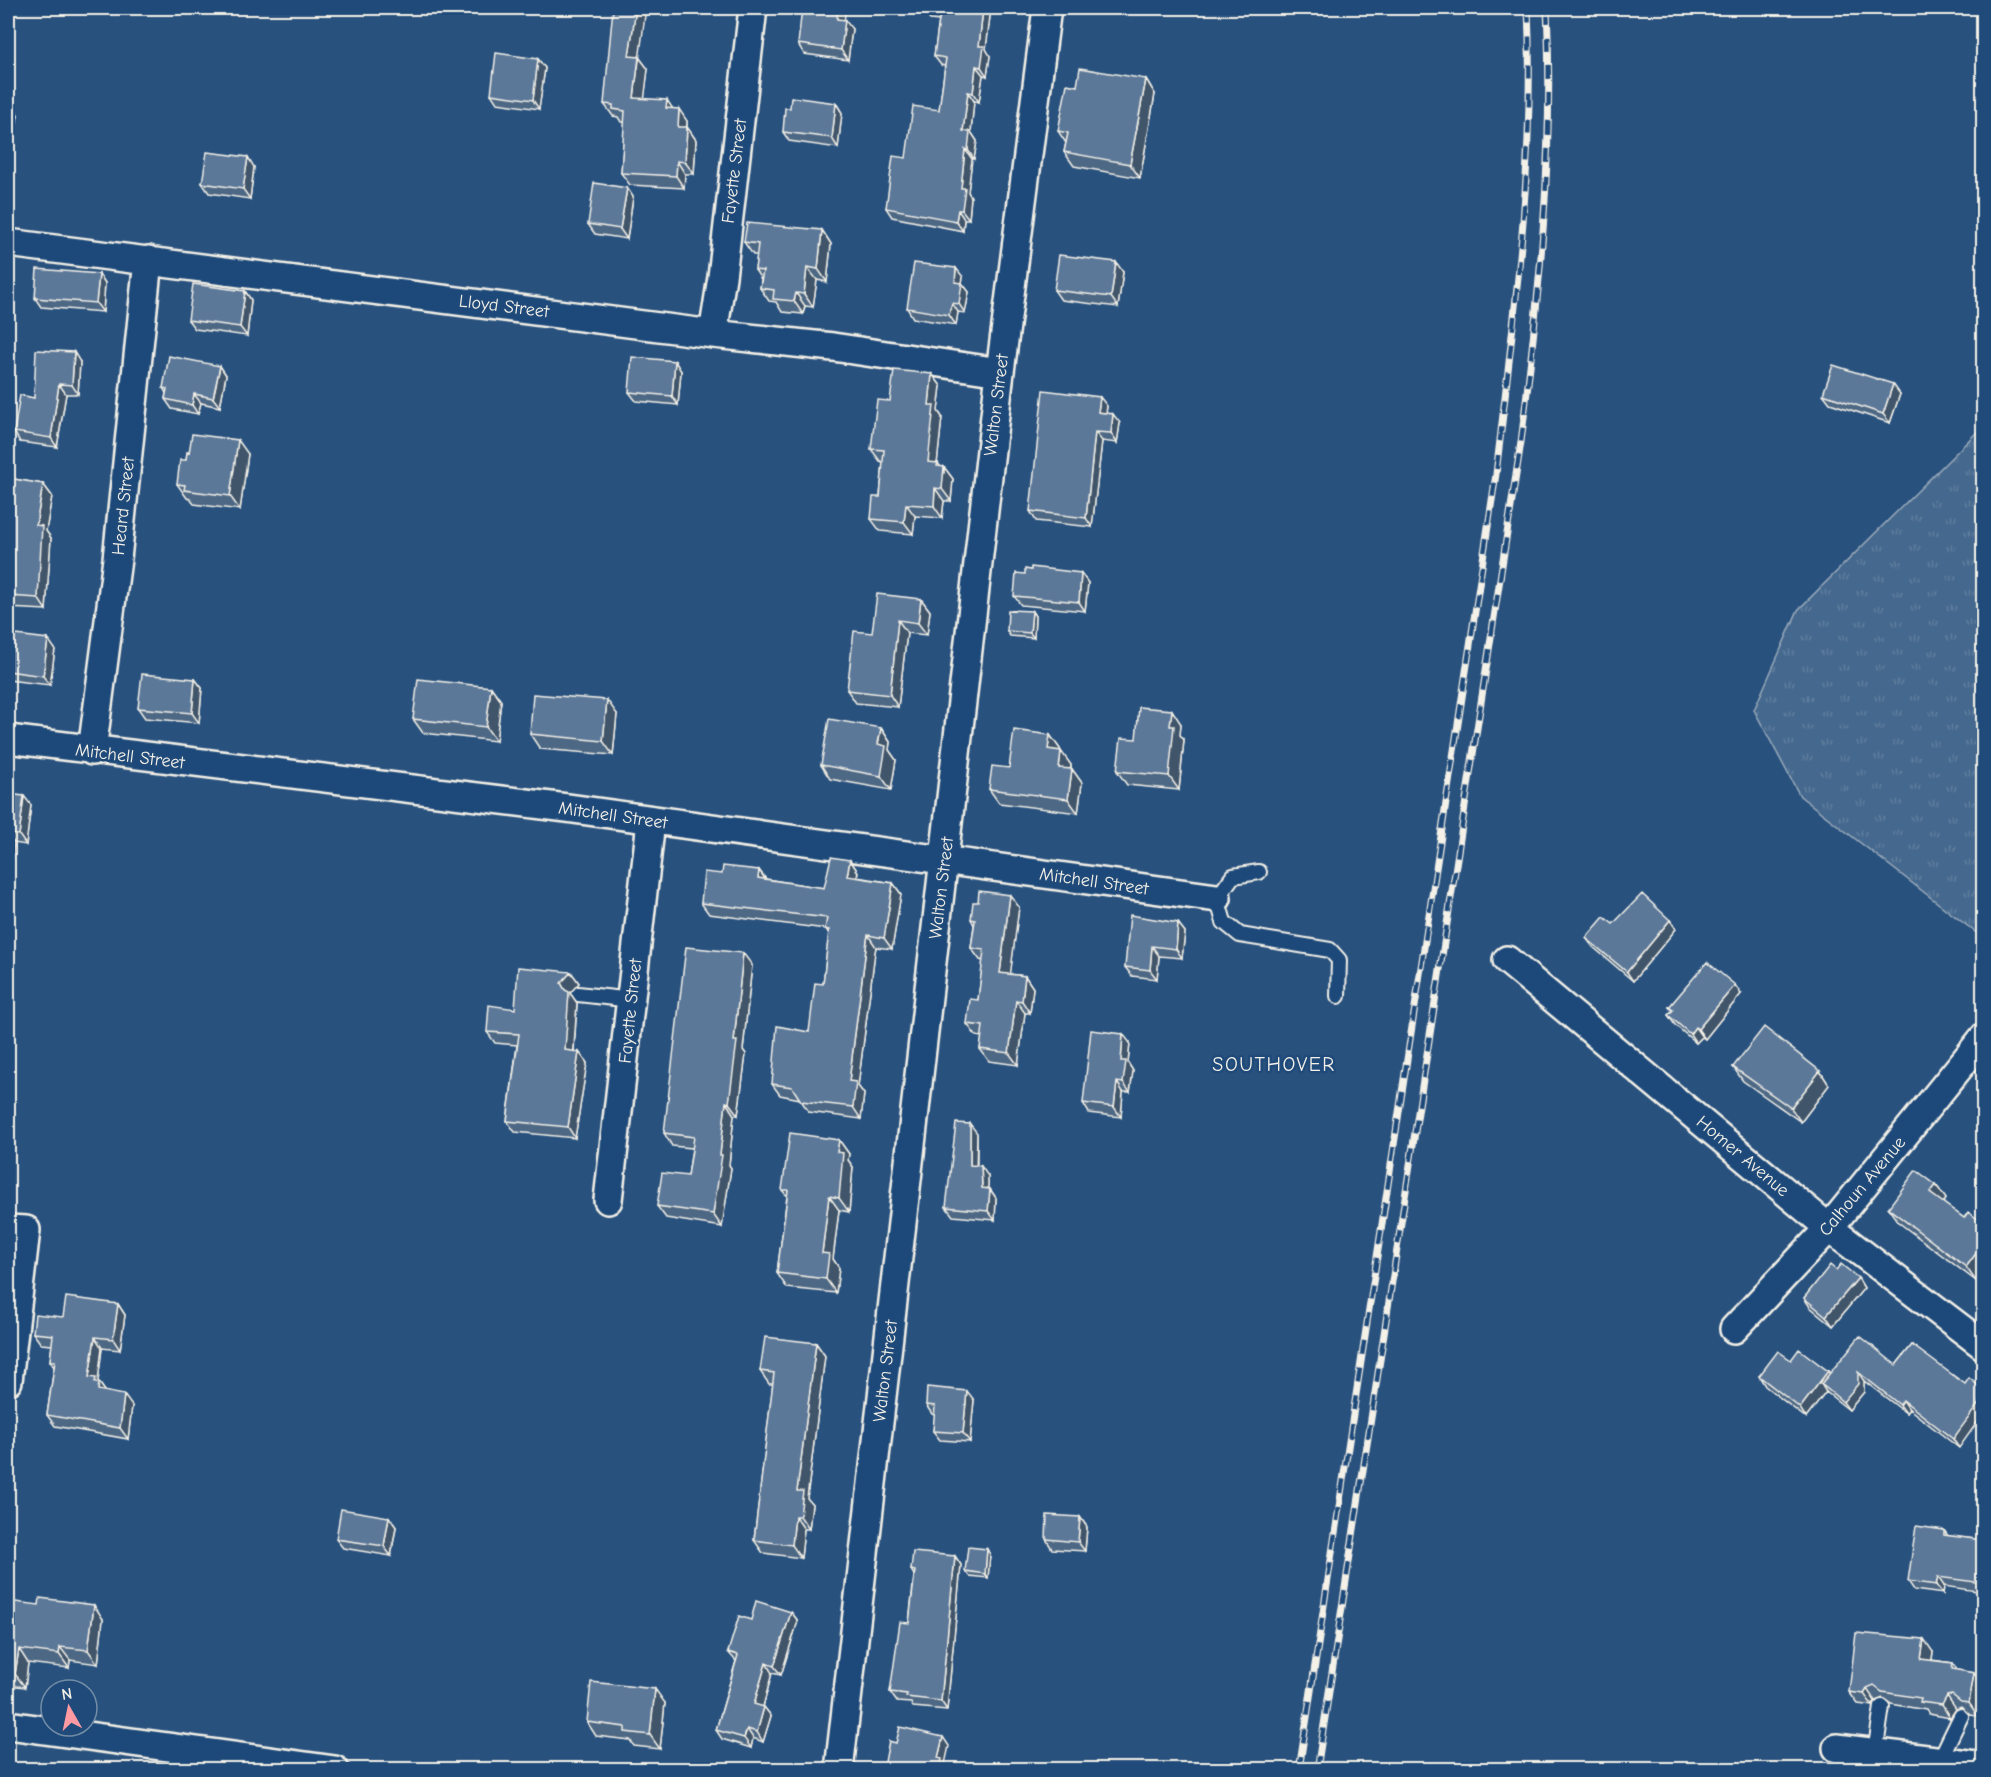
<svg xmlns="http://www.w3.org/2000/svg" width="1991" height="1777" font-family="'Comic Neue',sans-serif">
	<style>
		.grass { fill: url(#grass-tufts); stroke: #9cacbb; stroke-width: 1.5 }
		.lines { fill: none; stroke-linecap: round; stroke-linejoin: round }
		.lane-casing { stroke: #f4f1e8; stroke-width: 18 }
		.street-casing { stroke: #f4f1e8; stroke-width: 32 }
		.lane { stroke: #1f4a7a; stroke-width: 14 }
		.street { stroke: #1f4a7a; stroke-width: 27 }
		.rail-casing { stroke: #f4f1e8; stroke-width: 7 }
		.rail { stroke: #1f4a7a; stroke-width: 4.5; stroke-dasharray: 14; stroke-linecap: butt }
		.wall { fill: #4e6784; stroke: #f4f1e8; stroke-width: 1.5 }
		.shaded-wall { fill: #40546b; stroke: #f4f1e8; stroke-width: 1.5 }
		.building { fill: #5b7899; stroke: #f4f1e8; stroke-width: 1.5 }
		.labels { text-anchor: middle; stroke-width: 5; stroke-linejoin: round; paint-order: stroke }
		.street-label { font-size: 18px; fill: #f4f1e8; stroke: #1f4a7a }
		.neighbourhood-label { font-size: 20px; letter-spacing: 1.5px; fill: #f4f1e8; stroke: #1f4a7a }
	</style>
	<defs>
		<pattern id="grass-tufts" width="24" height="20" patternUnits="userSpaceOnUse" patternTransform="scale(1.5)"><rect width="24" height="20" fill="#45688e"/><path d="M3 7l-1-3M5 7V3M7 7l1-3M15 17l-1-3M17 17v-4M19 17l1-3" fill="none" stroke="#607e9e"/></pattern>
	</defs>
	<rect width="100%" height="100%" fill="#28517e"/>
	<filter id="ink" filterUnits="userSpaceOnUse"><feTurbulence type="fractalNoise" baseFrequency=".0167" numOctaves="2"/><feDisplacementMap in="SourceGraphic" scale="12" xChannelSelector="R" yChannelSelector="G"/><feConvolveMatrix kernelMatrix="1 2 1 2 8 2 1 2 1" color-interpolation-filters="sRGB"/></filter>
	<g filter="url(#ink)">
		<path class="grass" d="M1983 426V938L1800 796 1754 710 1798 610Z"/>
		<g class="lines">
			<defs>
				<path id="lane" d="M1259 872 1233 876 1217 898 1224 922 1240 935 1330 950 1339 960 1338 996
					M578 994 632 1000
					M1875 1753 1882 1707
					M1939 1761 1961 1716
					M1841 1770 1844 1749"/>
				<path id="street" d="M8 243 713 334 833 347 1000 372
					M713 334 722 277 753 8
					M8 739 567 808 1217 898
					M92 751 117 559 148 260
					M1507 960 1829 1228 1984 1346
					M608 1200 651 821
					M8 1229 26 1230 8 1381
					M1734 1329 1829 1228 1984 1037
					M8 1725 335 1770
					M1837 1748 1984 1766
					M839 1770 1000 372 1047 8"/>
			</defs>
			<use href="#lane" class="lane-casing"/>
			<use href="#street" class="street-casing"/>
			<use href="#lane" class="lane"/>
			<use href="#street" class="street"/>
			<defs>
				<path id="rail" d="M1299 1770 1496 474C1514 319 1535 164 1528 8
					M1317 1770 1521 442C1539 298 1554 153 1547 8"/>
			</defs>
			<use href="#rail" class="rail-casing"/>
			<use href="#rail" class="rail"/>
		</g>
		<path class="wall" d="M924 8H991L986 49 990 56 987 76 983 75 979 102 974 101 971 132 977 141 974 159H972L968 192 971 197 969 219H964L963 231 892 217 886 208 906 158 939 110 945 66 941 65 934 56 939 21 930 20 924 11Z
			M852 29 848 60 804 54 798 44Z
			M639 57 648 69 644 98 673 109 687 121V127L696 140 694 174H685L684 188 630 185 621 173 625 122H621L618 117 613 116 604 104Z
			M538 59 545 68 539 109 497 103 491 94Z
			M1146 79 1155 94 1140 178 1074 166 1064 152 1066 143 1058 131Z
			M836 103 842 113 838 148 789 141 783 132 790 108Z
			M8 105H12L18 115 13 144 8 143Z
			M254 167 250 199 209 193 202 183Z
			M627 188 633 197 627 239 595 234 588 224Z
			M822 230 831 244 827 282 817 280 813 307 805 306 803 314 782 312 776 302 769 301 760 288 761 279 755 270 757 255H753L744 242Z
			M1123 272 1118 307 1061 300 1054 290Z
			M99 274 105 283 103 312 41 307 35 298Z
			M963 277 962 283 969 292 965 313 958 312 956 325 913 318 907 308Z
			M245 291 251 300 247 336 195 329 188 320Z
			M80 362 78 394H66L57 447 20 442 14 432 34 398Z
			M220 366 226 375 220 407 201 403 198 414 172 409 165 399 166 393 163 388Z
			M681 371 678 405 636 401 629 392Z
			M932 374 941 386 938 411 942 417 937 463 940 467H944L953 479 951 501H944L942 518 915 516 913 534 880 531 871 519 880 497 883 462 880 461 871 449 890 401Z
			M1823 394H1900L1890 423 1830 403Z
			M1107 406 1106 413 1120 423 1117 443 1102 441 1092 527 1036 521 1030 511Z
			M248 454 240 510 194 504 190 499 187 498 177 484 186 460Z
			M8 478 43 484 52 496 46 531 51 538 46 610 8 608Z
			M1081 573 1088 583 1085 611 1021 605 1014 596 1025 574Z
			M921 599 930 611 927 635 907 633 898 707 856 703 847 690 872 633Z
			M1032 611 1035 616 1034 638 1010 636 1007 631Z
			M8 634 55 649 50 685 8 680Z
			M195 679 202 688 199 723 145 718 138 708Z
			M491 687 501 701 496 741 423 733 413 719Z
			M617 714 613 755 540 749 530 734Z
			M1181 724 1180 735 1184 740 1179 790 1127 785 1117 771 1136 739Z
			M881 728 890 742 889 750 896 760 891 790 830 779 821 765Z
			M1050 735 1060 749 1059 750 1071 765V769H1072L1082 783 1078 813 999 803 989 789 1009 768Z
			M8 794 31 805 26 845 14 843 10 889H8Z
			M850 860 858 872 857 877 893 883 901 894 892 949 876 947 875 952 858 1086 864 1094 861 1119 809 1112 800 1099 780 1095 772 1084 809 1032 823 984 829 934 826 929 709 914 701 903 722 874 759 870 766 879 824 888Z
			M1019 907 1010 974 1025 976 1033 988 1030 1013H1025L1018 1065 989 1061 980 1049 982 1037 976 1036 967 1024 978 1000 983 961 980 960 971 948 974 925 971 919Z
			M1670 920 1676 929 1633 981 1593 947 1586 938 1613 924Z
			M1178 923 1185 932 1182 958 1159 956 1157 979 1132 976 1125 967Z
			M752 965 743 1050 746 1054 738 1115H734L729 1165 731 1168 722 1227 666 1218 657 1206 688 1176 692 1148 672 1146 664 1133Z
			M571 972 579 983 570 993 577 1003 574 1052H579L587 1063 575 1138 515 1132 507 1121 517 1045 495 1043 487 1032Z
			M1741 994 1705 1039 1702 1037 1696 1043 1675 1025 1668 1015 1672 1011 1669 1007Z
			M1130 1043 1128 1063 1133 1071 1130 1092H1123L1121 1117 1089 1113 1083 1103Z
			M1733 1067 1820 1071 1829 1085 1801 1122 1743 1081Z
			M977 1133V1166L988 1176V1189H990L996 1198 995 1220 953 1216 946 1207Z
			M839 1140 849 1154 848 1160 853 1167 849 1212 839 1210 833 1259 839 1268 836 1293 787 1288 777 1273 787 1196 782 1190Z
			M1936 1185 1946 1199 1943 1203 1964 1218 1976 1281 1898 1222 1888 1208Z
			M1836 1270 1858 1278 1864 1288 1833 1326 1810 1307 1804 1298Z
			M118 1304 125 1315 120 1350 102 1348 98 1381 105 1391 132 1406 128 1439 55 1426 47 1415 54 1367 50 1361 52 1345 41 1344 33 1333 63 1317Z
			M816 1343 825 1356 807 1498 812 1504 809 1529H804L801 1558 763 1553 754 1540 773 1384H769L760 1371Z
			M1912 1345 1959 1448 1909 1409 1906 1413 1864 1381V1392L1849 1410 1826 1392 1806 1418 1765 1386 1759 1376 1791 1360 1828 1371 1830 1374 1896 1365Z
			M974 1400 970 1442 940 1440 933 1431 935 1415 932 1414 926 1405Z
			M389 1517 396 1527 391 1556 343 1548 336 1539Z
			M1080 1517 1087 1527 1085 1551 1052 1549 1046 1539Z
			M1944 1530 1948 1536 1983 1540V1592L1944 1586 1943 1594 1914 1590 1908 1581Z
			M990 1554 988 1578 969 1576 965 1571Z
			M955 1556 961 1565 947 1710 913 1707 911 1703 897 1702 890 1692 909 1623 914 1575 911 1570Z
			M8 1601 103 1619 98 1664 70 1660 69 1668 28 1663 25 1687 8 1685Z
			M791 1612 798 1621 781 1675 772 1673 763 1707H764L771 1716 763 1742 753 1738 751 1748 722 1739 716 1730 736 1661 728 1652 751 1620Z
			M1933 1652 1932 1660 1953 1663 1957 1670 1974 1673 1983 1685 1978 1716 1970 1715 1961 1707 1956 1709 1950 1718 1929 1714 1926 1710 1891 1704 1883 1698 1875 1701 1873 1706 1858 1704 1849 1692Z
			M665 1703 660 1749 634 1746 630 1740 596 1736 587 1722Z"/>
		<path class="shaded-wall" d="M636 8H646L638 68 629 56Z
			M838 8H846L843 28 837 19Z
			M983 8H991L986 49 990 56 987 76 981 67 979 46Z
			M845 20 852 29 848 60 841 50Z
			M639 57 648 69 643 110 634 98Z
			M538 59 545 68 539 109 533 100Z
			M976 66 983 75 979 102 973 93Z
			M1146 79 1155 94 1140 178 1130 164Z
			M968 92 974 101 971 132 977 141 974 159 968 150 963 131Z
			M667 100 675 112 666 108Z
			M836 103 842 113 838 148 832 138Z
			M12 105 18 115 13 144 8 135Z
			M679 109 687 121 686 139 678 127Z
			M687 127 696 140 694 174 685 162Z
			M965 149 972 159 968 192 971 197 969 219 962 210 961 188Z
			M248 157 254 167 250 199 243 189Z
			M677 161 685 174 684 188 676 176Z
			M627 188 633 197 627 239 620 229Z
			M958 210 964 219 963 231 956 221Z
			M822 230 831 244 827 282 818 269Z
			M1116 262 1123 272 1118 307 1111 297Z
			M807 267 817 280 813 307 804 294Z
			M956 268 963 277 962 283 969 292 965 313 959 304 955 282Z
			M99 274 105 283 103 312 96 303Z
			M245 291 251 300 247 336 240 327Z
			M796 293 805 306 803 314 794 301Z
			M952 303 958 312 956 325 949 315Z
			M74 352 80 362 78 394 72 385Z
			M675 361 681 371 678 405 672 396Z
			M220 366 226 375 220 407 213 398Z
			M932 374 941 386 938 411 942 417 936 474 928 462 929 405Z
			M59 384 66 394 57 447 51 438Z
			M1893 384 1900 394 1890 423 1883 414Z
			M194 394 201 403 198 414 192 405Z
			M1100 397 1107 406 1105 421 1098 412Z
			M1113 414 1120 423 1117 443 1111 433Z
			M1095 432 1102 441 1092 527 1086 518Z
			M238 440 248 454 240 510 230 496Z
			M938 463 944 472V467L953 479 951 501 942 489 937 466Z
			M43 484 52 496 46 531 51 538 46 610 38 598 36 525Z
			M935 488 944 501 942 518 934 506Z
			M906 504 915 516 913 534 904 522Z
			M1081 573 1088 583 1085 611 1079 602Z
			M921 599 930 611 927 635 918 623Z
			M1032 611 1035 616 1034 638 1030 633Z
			M898 620 907 633 898 707 890 695Z
			M48 639 55 649 50 685 43 676Z
			M195 679 202 688 199 723 192 713Z
			M491 687 501 701 496 741 486 727Z
			M607 700 617 714 613 755 603 741Z
			M1172 710 1181 724 1180 735 1184 740 1179 790 1169 776 1170 726Z
			M881 728 890 742 889 750 896 760 891 790 881 776 878 744Z
			M1050 735 1060 749 1058 763 1048 749Z
			M1061 751 1071 765 1069 782 1059 768Z
			M1072 769 1082 783 1078 813 1068 799Z
			M24 796 31 805 26 845 19 835Z
			M8 834 14 843 10 889 8 886Z
			M850 860 858 872 855 887 847 876Z
			M759 870 767 882 758 878Z
			M893 883 901 894 892 949 884 938Z
			M1010 895 1019 907 1009 985 1000 973Z
			M1670 920 1676 929 1633 981 1627 972Z
			M1178 923 1185 932 1182 958 1176 949Z
			M868 935 876 947 875 952 858 1086 864 1094 861 1119 853 1107 849 1081 867 940Z
			M1152 946 1159 956 1157 979 1150 970Z
			M743 953 752 965 743 1050 746 1054 738 1115 729 1103 734 1041Z
			M571 972 579 983 570 993 577 1003 573 1061 565 1050V990L561 983Z
			M1025 976 1033 988 1030 1013 1022 1001Z
			M1735 985 1741 994 1705 1039 1698 1029Z
			M1016 1000 1025 1013 1018 1065 1009 1053Z
			M1695 1027 1702 1037 1696 1043 1690 1034Z
			M1123 1034 1130 1043 1128 1063 1133 1071 1130 1092 1123 1083 1121 1061Z
			M579 1052 587 1063 575 1138 568 1127Z
			M1820 1071 1829 1085 1801 1122 1791 1108Z
			M1117 1082 1123 1092 1121 1117 1114 1107Z
			M726 1102 734 1115 729 1165 731 1168 722 1227 713 1214Z
			M970 1124 977 1133 976 1175 970 1165Z
			M839 1140 849 1154 848 1160 853 1167 849 1212 839 1198 837 1152Z
			M981 1166 988 1176V1197L982 1188Z
			M1936 1185 1946 1199 1940 1207 1930 1193Z
			M990 1189 996 1198 995 1220 988 1211Z
			M829 1196 839 1210 833 1259 839 1268 836 1293 826 1279 822 1253Z
			M1983 1244V1271L1976 1281 1966 1267Z
			M1858 1278 1864 1288 1833 1326 1826 1316Z
			M118 1304 125 1315 120 1350 113 1339Z
			M95 1337 102 1348 98 1381 107 1394 106 1401 89 1377Z
			M816 1343 825 1356 807 1498 812 1504 809 1529 800 1516 797 1491Z
			M1828 1371 1835 1381 1821 1384 1826 1392 1806 1418 1800 1408Z
			M1858 1372 1864 1381V1392L1849 1410 1843 1402Z
			M967 1391 974 1400 970 1442 963 1433Z
			M1983 1391V1414L1959 1448 1953 1439Z
			M124 1395 132 1406 128 1439 120 1428Z
			M1903 1400 1909 1409 1906 1413 1900 1405Z
			M795 1516 804 1529 801 1558 792 1545Z
			M389 1517 396 1527 391 1556 384 1546Z
			M1080 1517 1087 1527 1085 1551 1078 1542Z
			M987 1549 990 1554 988 1578 985 1574Z
			M955 1556 961 1565 947 1710 941 1701Z
			M1938 1577 1944 1586 1943 1594 1936 1585Z
			M94 1605 103 1619 98 1664 88 1650Z
			M791 1612 798 1621 781 1675 774 1666Z
			M1924 1639 1933 1652 1930 1671 1921 1659Z
			M60 1647 70 1660 69 1668 59 1654Z
			M19 1649 28 1663 25 1687 15 1674Z
			M766 1663 772 1673 761 1714 754 1704Z
			M1974 1673 1983 1685 1978 1716 1969 1703Z
			M655 1689 665 1703 660 1749 650 1735Z
			M1867 1689 1875 1701 1873 1706 1864 1694Z
			M1947 1696 1956 1709 1950 1718 1942 1705Z
			M764 1707 771 1716 763 1742 757 1732Z
			M747 1729 753 1738 751 1748 744 1738Z
			M943 1737 949 1746 945 1764 949 1770H940L938 1758Z"/>
		<path class="building" d="M613 8H636L629 56 639 57 634 98 667 100 666 108 679 109 678 127H687L685 162 677 161 676 176 621 173 625 111 613 109V105L604 104Z
			M802 8H838L837 19 845 20 841 50 798 44Z
			M924 8H983L979 46H984L981 67 976 66 973 93 968 92 963 131H970L968 150 965 149 961 188H965L962 210H958L956 221 886 208 893 156 906 158 913 106 939 110 946 58 934 56 940 13 924 11Z
			M496 53 538 59 533 100 491 94Z
			M1080 68 1146 79 1130 164 1064 152 1068 133 1058 131 1067 84 1077 86Z
			M791 97 836 103 832 138 783 132 785 108H790Z
			M8 105H12L8 131Z
			M207 152 248 157 243 189 202 183Z
			M594 183 627 188 620 229 588 224Z
			M747 223 822 230 818 269 807 267 804 294 796 293 794 301 773 299 774 290 760 288 763 271 755 270 758 244 744 242Z
			M1059 255 1116 262 1111 297 1054 290Z
			M914 263 956 268 955 282 962 283 959 304 952 303 949 315 907 308Z
			M37 269 99 274 96 303 35 298Z
			M193 284 245 291 240 327 188 320Z
			M36 350 74 352 72 385 59 384 51 438 14 432 20 395 34 398Z
			M169 356 220 366 213 398 194 394 192 405 165 399 167 389 163 388Z
			M632 357 675 361 672 396 629 392Z
			M1833 365 1893 384 1883 414 1823 394Z
			M894 370 932 374 929 405H934L928 462 938 463 937 466 944 467 942 489 935 488 934 506 906 504 904 522 871 519 873 497H880L884 450 871 449 877 400 890 401Z
			M1043 390 1100 397 1098 412 1113 414 1111 433 1095 432 1086 518 1030 511Z
			M192 434 238 440 230 496 184 490 185 485 177 484 180 460H186L187 452 189 453Z
			M8 478 43 484 36 525 42 526 38 598 8 596Z
			M1031 567 1081 573 1079 602 1014 596 1016 573 1025 574V569L1031 570Z
			M877 594 921 599 918 623 898 620 890 695 847 690 854 631 872 633Z
			M1008 610 1032 611 1030 633 1007 631Z
			M8 634 48 639 43 676 8 671Z
			M142 674 195 679 192 713 138 708Z
			M418 679 491 687 486 727 413 719Z
			M533 694 607 700 603 741 530 734Z
			M1139 707 1172 710 1170 726H1174L1169 776 1117 771 1121 738 1136 739Z
			M829 719 881 728 878 744 886 746 881 776 821 765Z
			M1014 730 1050 735 1048 749 1061 751 1059 768 1072 769 1068 799 989 789 992 766 1009 768Z
			M8 794 24 796 19 835 8 834V835Z
			M831 857 850 860 847 876 893 883 884 938 868 935 867 940 849 1081 856 1082 853 1107 801 1101 792 1087 772 1084 777 1026 809 1032 815 983 823 984 829 930 825 929 827 918 701 903 704 872 722 874 723 866 759 870 758 878 824 888Z
			M979 891 1010 895 1000 973 1025 976 1022 1001 1016 1000 1009 1053 980 1049 983 1026 967 1024 970 999 978 1000 984 950 971 948 975 920 971 919 973 902H978Z
			M1642 894 1670 920 1627 972 1586 938 1604 917 1613 924Z
			M1130 915 1178 923 1176 949 1152 946 1150 970 1125 967Z
			M686 947 743 953 734 1041H737L729 1103 726 1102 720 1155H722L713 1214 657 1206 662 1173 688 1176 694 1137 664 1133Z
			M1707 962 1735 985 1698 1029 1695 1027 1690 1034 1668 1015 1673 1010 1669 1007Z
			M518 967 571 972 561 983 565 990 569 992 565 1050 579 1052 568 1127 507 1121 519 1034 487 1032 489 1005 515 1009Z
			M1764 1027 1820 1071 1791 1108 1733 1067Z
			M1091 1030 1123 1034 1121 1061H1126L1123 1083 1117 1082 1114 1107 1083 1103Z
			M956 1123 970 1124V1165L981 1166 982 1188 990 1189 988 1211 946 1207Z
			M790 1133 839 1140 837 1152 843 1153 839 1198 829 1196 822 1253 829 1254 826 1279 777 1273 788 1190H782Z
			M1916 1170 1936 1185 1930 1193 1964 1218 1968 1212 1983 1223V1244L1966 1267 1888 1208Z
			M1841 1264 1858 1278 1826 1316 1804 1298 1830 1265 1836 1270Z
			M66 1297 118 1304 113 1339 95 1337 89 1377 96 1378 95 1382 99 1383 98 1390 124 1395 120 1428 47 1415 55 1361H50L53 1335 33 1333 35 1314 63 1317Z
			M1860 1336 1896 1365 1912 1345 1965 1384 1969 1378 1983 1389 1980 1396 1983 1398 1953 1439 1903 1400 1900 1405 1858 1372V1384L1843 1402 1821 1384Z
			M765 1337 816 1343 797 1491H803L800 1516H795L792 1545 754 1540 774 1373 760 1371Z
			M1799 1349 1828 1371 1800 1408 1759 1376 1778 1351 1791 1360Z
			M927 1387 967 1391 963 1433 933 1431 935 1406 926 1405Z
			M341 1509 389 1517 384 1546 336 1539Z
			M1047 1515 1080 1517 1078 1542 1046 1539Z
			M1916 1526 1944 1530V1535L1983 1540V1583L1938 1577 1936 1585 1908 1581Z
			M968 1547 987 1549 985 1574 965 1571Z
			M913 1552 955 1556 941 1701 906 1697 907 1694 890 1692 900 1622 909 1623 915 1571 911 1570Z
			M40 1598 94 1605 88 1650 60 1647 59 1654 19 1649 15 1674 8 1673V1601L39 1605Z
			M756 1601 791 1612 774 1666 766 1663 754 1704 764 1707 757 1732 747 1729 744 1738 716 1730 738 1655 728 1652 739 1616 751 1620Z
			M1856 1633 1924 1639 1921 1659 1953 1663 1952 1669 1974 1673 1969 1703 1961 1702 1952 1695 1947 1696 1942 1705 1920 1702 1921 1698 1882 1692 1874 1686 1867 1689 1864 1694 1849 1692Z
			M591 1682 655 1689 650 1735 625 1732V1727L587 1722Z
			M900 1727 943 1737 938 1758 942 1759 940 1770H890V1769L884 1767 889 1741 896 1743Z"/>
	</g>
	<g class="labels">
		<g class="street-label">
			<text transform="translate(734 171) rotate(-83)" y="6">Fayette Street</text>
			<text transform="translate(504 306) rotate(7)" y="6">Lloyd Street</text>
			<text transform="translate(996 405) rotate(-83)" y="6">Walton Street</text>
			<text transform="translate(123 506) rotate(-84)" y="6">Heard Street</text>
			<text transform="translate(130 756) rotate(7)" y="6">Mitchell Street</text>
			<text transform="translate(613 815) rotate(8)" y="6">Mitchell Street</text>
			<text transform="translate(1094 881) rotate(8)" y="6">Mitchell Street</text>
			<text transform="translate(941 888) rotate(-83)" y="6">Walton Street</text>
			<text transform="translate(630 1011) rotate(-84)" y="6">Fayette Street</text>
			<text transform="translate(1743 1156) rotate(40)" y="6">Homer Avenue</text>
			<text transform="translate(1862 1186) rotate(-50)" y="6">Calhoun Avenue</text>
			<text transform="translate(885 1371) rotate(-83)" y="6">Walton Street</text>
		</g>
		<g class="neighbourhood-label">
			<text x="1274" y="1071">SOUTHOVER</text>
		</g>
	</g>
	<rect width="1991" height="1777" fill="none" stroke="#1f4a7a" stroke-width="30"/>
	<rect x="15" y="15" width="1961" height="1747" fill="none" stroke="#f4f1e8" stroke-width="2" filter="url(#ink)"/>
	<g transform="translate(69 1708) rotate(351)"><circle r="28" fill="#1f4a7a" stroke="#748da6" stroke-width="1.5"/>
	<path d="M0-4.5L10 22L0 15L-10 22Z" fill="#ff9aa2"/>
	<text y="-9" font-size="16" font-weight="bold" text-anchor="middle" fill="#f4f1e8">N</text>
	</g>
</svg>
